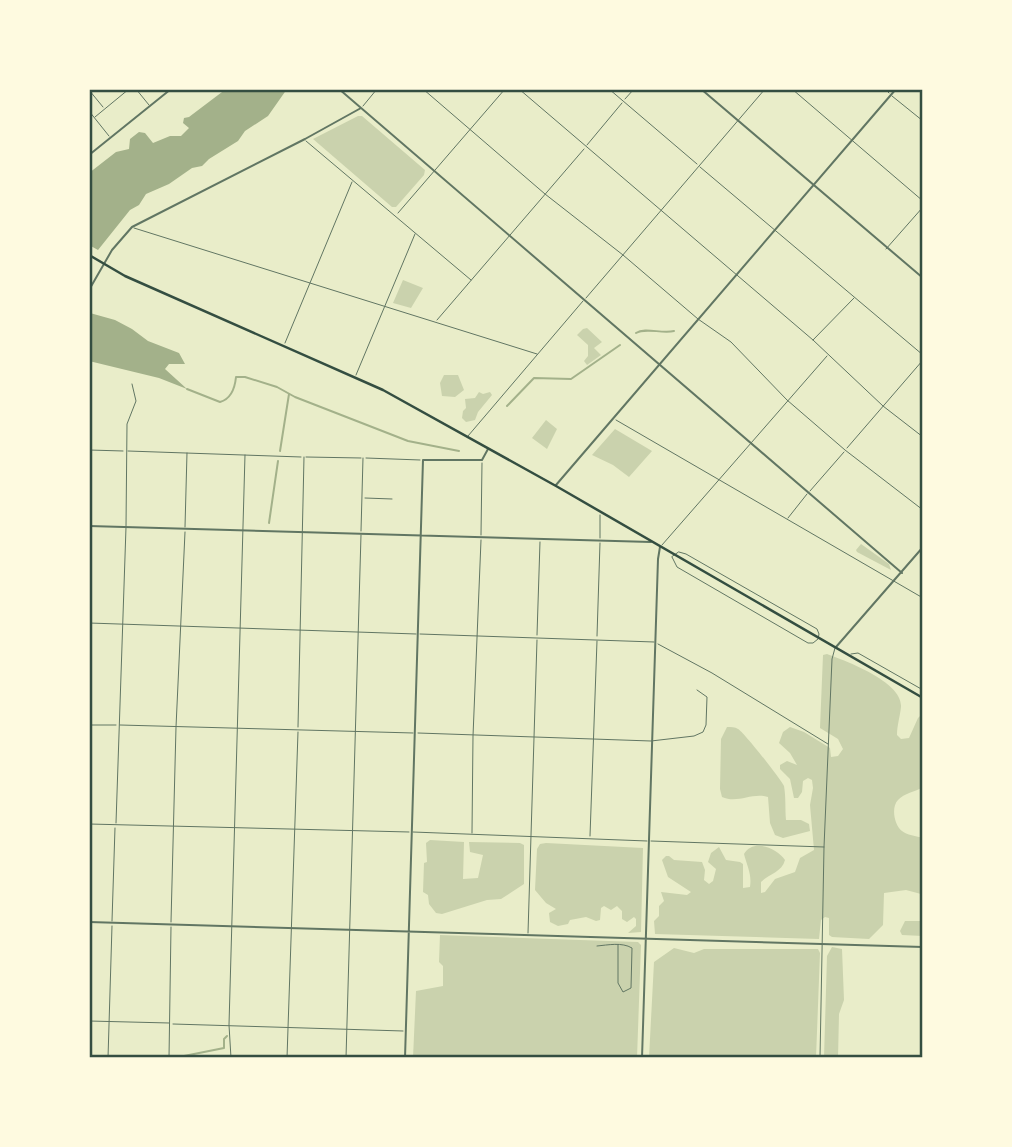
<svg xmlns="http://www.w3.org/2000/svg" width="1012" height="1147" font-family="'DM Sans',sans-serif">
	<style>
		.green { fill: #cad2ad }
		.water { fill: #a3b18a }
		.lines { fill: none; stroke-linecap: round; stroke-linejoin: round }
		.stream { stroke: #a3b18a; stroke-width: 2 }
		.minor { stroke: #617663; stroke-width: 1 }
		.tertiary { stroke: #617663; stroke-width: 2 }
		.trunk { stroke: #344e41; stroke-width: 2.5 }
		.neatline { fill: none; stroke: #344e41; stroke-width: 2.5 }
	</style>
	<rect width="100%" height="100%" fill="#e9edc9"/>
	<path class="green" d="M358 116H362L425 170 424 175 396 207H392L313 139Z
		M403 280 423 288 411 308 393 303Z
		M587 328 602 342 594 348 601 355 587 365 584 361 588 356V345L577 335 583 329Z
		M444 375H458L464 390 455 397 442 396 440 383Z
		M479 392 483 394 490 392 492 395 478 412 475 420 466 422 462 418 463 411 466 408 465 399 475 398Z
		M546 420 557 429 547 449 532 438Z
		M615 429 652 451 629 477 613 465 592 455Z
		M861 544 889 564 891 570 857 552 856 550Z
		M827 654C846 661 903 682 901 707 900 716 897 726 897 735L901 739 909 738 918 718 923 713V787C915 792 904 793 898 800 891 807 894 825 902 831 906 835 917 836 923 838V936L902 935 900 931 905 921H920L921 918V894L906 890 884 893 883 925 869 939 832 937 829 935V918L825 917 821 920 819 939 655 934 654 921 659 916V906L664 901 661 892 687 895 691 892 668 877 662 860 666 856H669L674 860 702 862 705 870 704 880 709 884 713 881 716 869 708 862 711 853 719 847 726 860 740 862 743 864V888L750 887C752 874 747 866 744 854 753 838 777 848 785 860 782 872 769 874 761 882V893L765 892 775 879 795 872 800 858 814 850 810 805 813 788 812 780 808 778 803 781 802 792 798 798H794L790 779 780 769V765L787 761 797 765 790 753 779 743 783 732 790 727 804 732 830 748 831 757 838 756 843 749 838 739 820 728 823 655Z
		M727 727C731 727 735 727 738 729 743 731 783 782 784 786 786 797 785 809 786 820H801L809 824 810 831 783 838 775 835 770 823 768 797C752 792 738 804 722 797L720 789 721 739Z
		M430 840 464 842 463 879 478 878 483 855 470 852 469 842 520 843 524 845V884L501 899 487 900 442 914 436 913 429 904 428 895 423 892 424 863 427 862 426 843Z
		M546 843 643 848 641 932 628 933 636 926V919L634 917 627 922 622 919V911L617 906 611 910 604 906 601 908 600 920 596 921 586 917 570 920 568 924 558 926 550 922 549 913 556 909 546 903 535 890 537 849 540 844Z
		M440 935 638 942 641 945 637 1058H413L416 991 443 986V966L439 962Z
		M832 947 842 949 844 1000 839 1014 838 1058H824L827 956Z
		M674 948 694 953 704 949H818L820 953 816 1058H649L654 962Z"/>
	<path class="water" d="M226 89H287L268 116 245 131 238 141 209 159 202 166 192 168 169 184 146 194 139 205 130 210 98 250 89 245V173L116 152 129 149 130 139 139 132 145 133 153 143 170 136H181L189 128 183 123 184 118 189 117Z
		M90 313 115 320 132 329 148 341 179 353 185 364H169L165 369 187 389 159 378 89 361Z"/>
	<g class="lines">
		<path class="stream" d="M636 333C645 327 662 334 674 331
			M187 389 220 402C231 399 235 387 236 377H245L277 387 295 397 408 441 459 451
			M507 406 534 378 571 379 620 345
			M280 451 289 394
			M269 523 278 461
			M174 1058 224 1048V1039L227 1036"/>
		<path class="minor" d="M136 89 149 105
			M423 89 545 194 623 255 698 319 731 342 787 400 845 450 923 510
			M519 89 813 340 883 406 923 437
			M609 89 697 164
			M792 89 923 201
			M885 89 889 93
			M89 90 103 107
			M892 96 923 121
			M625 99 634 89
			M363 106 377 89
			M89 111 109 136
			M95 117 129 89
			M306 141 471 280
			M587 145 622 103
			M700 167 923 355
			M398 213 505 89
			M134 228 537 354
			M886 249 923 207
			M586 298 765 89
			M437 320 584 149
			M813 340 854 298
			M285 343 352 182
			M356 375 415 234
			M616 420 923 598
			M468 436 583 301
			M847 448 923 360
			M89 450 123 451
			M128 451 301 457
			M306 457 361 458
			M366 458 420 460
			M810 491 844 452
			M365 498 392 499
			M788 518 807 494
			M185 527 187 453
			M361 531 363 458
			M481 535 482 463
			M600 538V515
			M662 545 827 356
			M679 552 686 554 817 629 819 634 818 639 813 643H808L677 567 672 557Z
			M89 623 416 634
			M420 634 654 642
			M537 635 540 542
			M597 636 600 543
			M658 644 712 673 828 744
			M851 654 858 653 923 690
			M89 725H116
			M120 725 413 733
			M298 727 304 457
			M418 733 651 741 694 736 703 732 706 725 707 697 697 690
			M116 823 126 527 127 424 136 401 132 384
			M89 824 409 832
			M413 832 647 841
			M472 833 473 736 481 540
			M590 836 597 641
			M651 841 824 847
			M112 921 115 828
			M171 922 176 727 185 532
			M528 933 537 640
			M597 946C608 945 622 942 632 948L631 988 623 992 618 983V945
			M89 1021 169 1023
			M173 1024 403 1031
			M108 1058 112 926
			M169 1058 171 927
			M231 1058 229 1025 245 455
			M287 1058 298 732
			M346 1058 361 535
			M820 1058 824 847 832 659 835 648"/>
		<path class="tertiary" d="M339 89 902 573
			M701 89 923 278
			M89 155 171 89
			M89 290 112 250 132 227 305 139 361 108
			M556 485 896 89
			M89 526 651 542
			M836 647 923 547
			M89 922 923 947
			M405 1058 423 460H482L488 449
			M642 1058 658 559 660 547"/>
		<path class="trunk" d="M89 255 125 276 383 390 556 486 923 698"/>
	</g>
	<rect width="1012" height="1147" fill="none" stroke="#fefae0" stroke-width="182"/>
	<rect x="91" y="91" width="830" height="965" class="neatline"/>
</svg>
